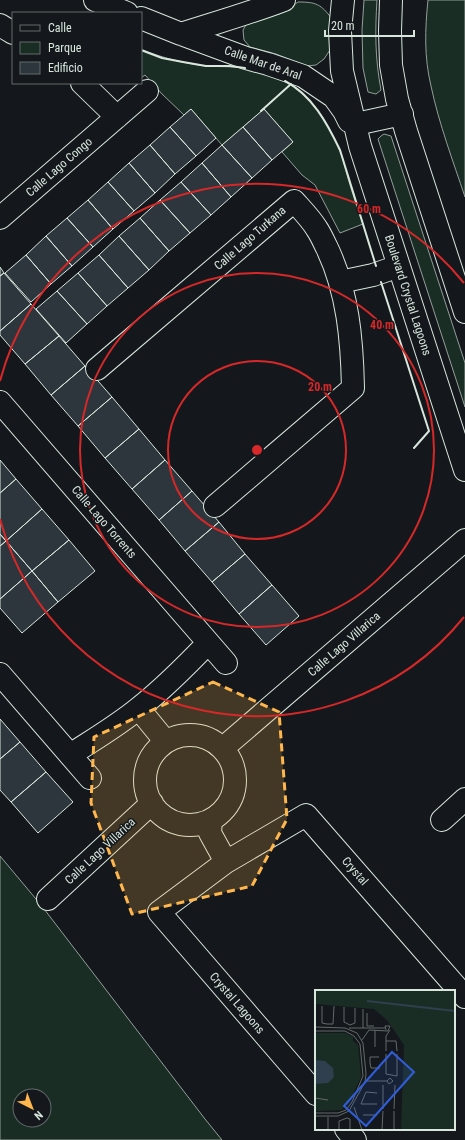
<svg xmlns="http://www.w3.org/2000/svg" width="465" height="1140" font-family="'Roboto Condensed',sans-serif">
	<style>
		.green { fill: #1a2d24; stroke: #939e99; fill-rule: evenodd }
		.building { fill: #2c363c; stroke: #d8e6dc }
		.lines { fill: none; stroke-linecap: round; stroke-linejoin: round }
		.minor-casing { stroke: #d8e6dc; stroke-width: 24 }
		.minor { stroke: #14181c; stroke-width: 22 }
		.wall { stroke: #d8e6dc; stroke-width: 2 }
		.marked { fill: #ffb74d; fill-opacity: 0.2; stroke: #ffb74d; stroke-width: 3; stroke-dasharray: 8 5; stroke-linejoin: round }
		.ring { fill: none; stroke: #d62828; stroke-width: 2 }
		.labels { text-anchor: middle; stroke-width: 3; stroke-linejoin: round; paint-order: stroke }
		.street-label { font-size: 12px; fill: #d8e6dc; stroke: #14181c }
		.inset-river { fill: none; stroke: #2f3f4d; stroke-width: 2 }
		.inset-road { fill: none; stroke: #626a69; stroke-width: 1 }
		.view { fill: #305dd8; fill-opacity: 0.15; stroke: #305dd8; stroke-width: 2 }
		.inset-edge { fill: none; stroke: #d8e6dc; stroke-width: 2 }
		.centre { fill: #d62828; stroke: #14181c; stroke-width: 2 }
		.ring-label { font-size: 12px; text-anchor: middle; font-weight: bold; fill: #d62828; stroke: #14181c; stroke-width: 3; stroke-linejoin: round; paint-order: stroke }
	</style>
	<rect width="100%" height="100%" fill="#14181c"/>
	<path class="green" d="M364 0H377C375 32 375 58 381 90L376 94 368 92 363 68 362 30Z
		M428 0H465V197C453 161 439 124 431 86 424 57 425 29 428 0Z
		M298 2C316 2 321 4 332 19L330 50 324 59 316 65 307 66 276 54 250 47 244 40 243 30 247 23 258 19 269 17 279 14 287 10Z
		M143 50C163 58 183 63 205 66 220 67 235 66 250 69 262 72 279 77 290 84 313 98 329 124 339 149 343 158 345 168 348 178 352 193 358 209 363 224L340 233 315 185 302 175 282 152 293 142 264 109 222 145 191 109 184 115 162 94 145 75 141 78V51Z
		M384 134 391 136 465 363V407L378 139 381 136Z
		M0 856 41 905 205 1119 222 1140H0ZM20 1096H44V1120H20Z"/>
	<path class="building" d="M191 109 216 138 196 156 170 127Z
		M264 109 293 142 272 160 243 127Z
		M170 127 196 156 175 174 150 145Z
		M243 127 272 160 252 178 222 145Z
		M150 145 175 174 155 193 129 163Z
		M222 145 252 178 231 197 202 163Z
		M129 163 155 193 134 211 108 182Z
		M202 163 231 197 211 215 181 182Z
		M108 182 134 211 113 229 88 200Z
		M181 182 211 215 190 233 160 200Z
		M88 200 113 229 93 247 67 218Z
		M160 200 190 233 169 251 140 218Z
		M67 218 93 247 72 266 46 236Z
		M140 218 169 251 149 270 119 236Z
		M46 236 72 266 51 284 26 255Z
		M119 236 149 270 128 288 99 255Z
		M26 255 51 284 31 302 5 273Z
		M99 255 128 288 107 306 78 273Z
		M0 267 4 273 0 276Z
		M4 273 31 304 0 331V276Z
		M78 273 107 306 87 324 57 291Z
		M57 291 87 324 66 343 36 309Z
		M31 304 59 336 25 364 0 335V331Z
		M59 336 85 366 51 395 25 364Z
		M85 366 112 397 78 426 51 395Z
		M112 397 139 429 105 458 78 426Z
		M139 429 165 460 132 489 105 458Z
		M0 460 16 479 0 493Z
		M165 460 192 491 159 520 132 489Z
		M16 479 42 509 6 541 0 534V493Z
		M192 491 219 522 185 551 159 520Z
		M42 509 69 540 32 571 6 541Z
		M219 522 245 554 212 582 185 551Z
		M0 534 6 541 0 546Z
		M69 540 95 571 58 602 32 571Z
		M6 541 32 571 0 599V546Z
		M245 554 272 585 239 614 212 582Z
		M32 571 58 602 22 633 0 608V599Z
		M272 585 299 616 266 645 239 614Z
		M0 719 20 742 0 759Z
		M20 742 46 772 11 802 0 790V759Z
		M46 772 73 802 38 833 11 802Z"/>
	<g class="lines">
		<defs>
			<path id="minor" d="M95 0 127 13
				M343 0 340 31 342 71 360 146 465 470
				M391 0 390 31 391 65 397 99 406 131 465 312
				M141 18 181 34 246 58 268 64 303 76 334 97 344 111 349 121
				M0 25 13 33
				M181 34C215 23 250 13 284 0
				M82 83 117 117
				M356 124 402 114
				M0 218 147 91
				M340 282 373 275 399 266
				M97 369 294 201C302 210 311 219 317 229 321 235 324 242 327 248 348 292 352 340 353 388L215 506
				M0 402 226 663
				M0 674 90 778
				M139 709 166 742
				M145 780a45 45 0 1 1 90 0a45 45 0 1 1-90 0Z
				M223 748 465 540
				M70 755C93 740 117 726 139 708 164 688 186 666 208 643
				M211 820 210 833 226 862
				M442 820 465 799
				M48 899 152 803
				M316 1094 159 912 226 862 306 815 465 997
				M346 1129 355 1140"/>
		</defs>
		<use href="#minor" class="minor-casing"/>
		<use href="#minor" class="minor"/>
		<path class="wall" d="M141 50 162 58 183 62 206 66H230L245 68
			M285 81C312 95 327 123 340 150L376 266
			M261 111 291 84
			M381 282 429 431 414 448"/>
	</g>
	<path class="marked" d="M213 682 279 712 287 819 252 886 132 914 91 803 94 737Z"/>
	<g class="ring">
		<circle cx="257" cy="450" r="89"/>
		<circle cx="257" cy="450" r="177"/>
		<path d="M464 617A266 266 0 0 1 0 519M0 381A266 266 0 0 1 464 283"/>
	</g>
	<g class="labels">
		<g class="street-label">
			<text transform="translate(263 63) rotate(19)" y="4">Calle Mar de Aral</text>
			<text transform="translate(59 167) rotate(-41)" y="4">Calle Lago Congo</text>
			<text transform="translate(250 238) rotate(-41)" y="4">Calle Lago Turkana</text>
			<text transform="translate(408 295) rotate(72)" y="4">Boulevard Crystal Lagoons</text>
			<text transform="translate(104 522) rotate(49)" y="4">Calle Lago Torrents</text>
			<text transform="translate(344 644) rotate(-41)" y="4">Calle Lago Villarica</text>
			<text transform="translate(100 851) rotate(-43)" y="4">Calle Lago Villarica</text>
			<text transform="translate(355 871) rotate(49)" y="4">Crystal</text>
			<text transform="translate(237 1003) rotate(49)" y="4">Crystal Lagoons</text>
		</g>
	</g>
	<g transform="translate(315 990)">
		<rect width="140" height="140" fill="#14181c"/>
		<path d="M0 0H140V140H86L89 55 72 30 59 19 0 14ZM0 43H31L38 47V51L43 55 46 87 34 113 26 120 0 121Z" fill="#1a2d24"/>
		<path d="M0 70 10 71 18 78 19 87 13 93 0 94Z" fill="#2f3f4d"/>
		<path class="inset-river" d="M52 11 140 21"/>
		<path class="inset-road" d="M7 16V33L12 34H18L19 16M29 17V32L35 35 40 33V18M52 23V36H59M0 37 30 38 42 43 48 53 51 84 50 92 34 121 23 126H0M34 38H70M48 38V19M0 41H30L39 46 45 54 48 86 37 112 31 120 23 123H0M47 50 54 40 73 41 75 36H70L71 40M71 51H81L82 61M60 57V40M71 61V46L75 40M71 64V84L82 86V64M64 67H55V73L56 78H65M50 91H72L74 94 78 91 75 88 72 91M0 108 13 110M62 114H46L51 102 62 103M39 117 47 140M68 119V95M79 119 80 95M48 125H62M13 140V127M24 140V131L32 128 35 129V140M67 140 68 121M79 140V121"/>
		<path class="view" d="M77 62 99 82 51 136 29 116Z"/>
		<rect width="140" height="140" class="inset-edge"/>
	</g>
	<circle cx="257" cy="450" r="6" class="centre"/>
	<g class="ring-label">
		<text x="369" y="213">60 m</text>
		<text x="382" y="329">40 m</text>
		<text x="320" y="391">20 m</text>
	</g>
	<rect x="12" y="12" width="130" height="72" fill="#14181c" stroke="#626a69"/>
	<rect x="20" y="25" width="20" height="6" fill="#14181c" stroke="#626a69"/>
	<text x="48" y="32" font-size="12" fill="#d8e6dc">Calle</text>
	<rect x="20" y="42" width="20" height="12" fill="#1a2d24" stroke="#626a69"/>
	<text x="48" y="52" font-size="12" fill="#d8e6dc">Parque</text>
	<rect x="20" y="62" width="20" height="12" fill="#2c363c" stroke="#626a69"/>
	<text x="48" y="72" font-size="12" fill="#d8e6dc">Edificio</text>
	<g transform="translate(32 1108) rotate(138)"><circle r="19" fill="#14181c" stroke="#626a69"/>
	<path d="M0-3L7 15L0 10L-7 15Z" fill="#ffb74d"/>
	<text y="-6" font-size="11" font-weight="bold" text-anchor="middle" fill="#d8e6dc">N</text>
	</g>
	<path d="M325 30v6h89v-6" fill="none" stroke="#d8e6dc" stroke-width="2"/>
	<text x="331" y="30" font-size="12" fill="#d8e6dc" stroke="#14181c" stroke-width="3" paint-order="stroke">20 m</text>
</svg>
